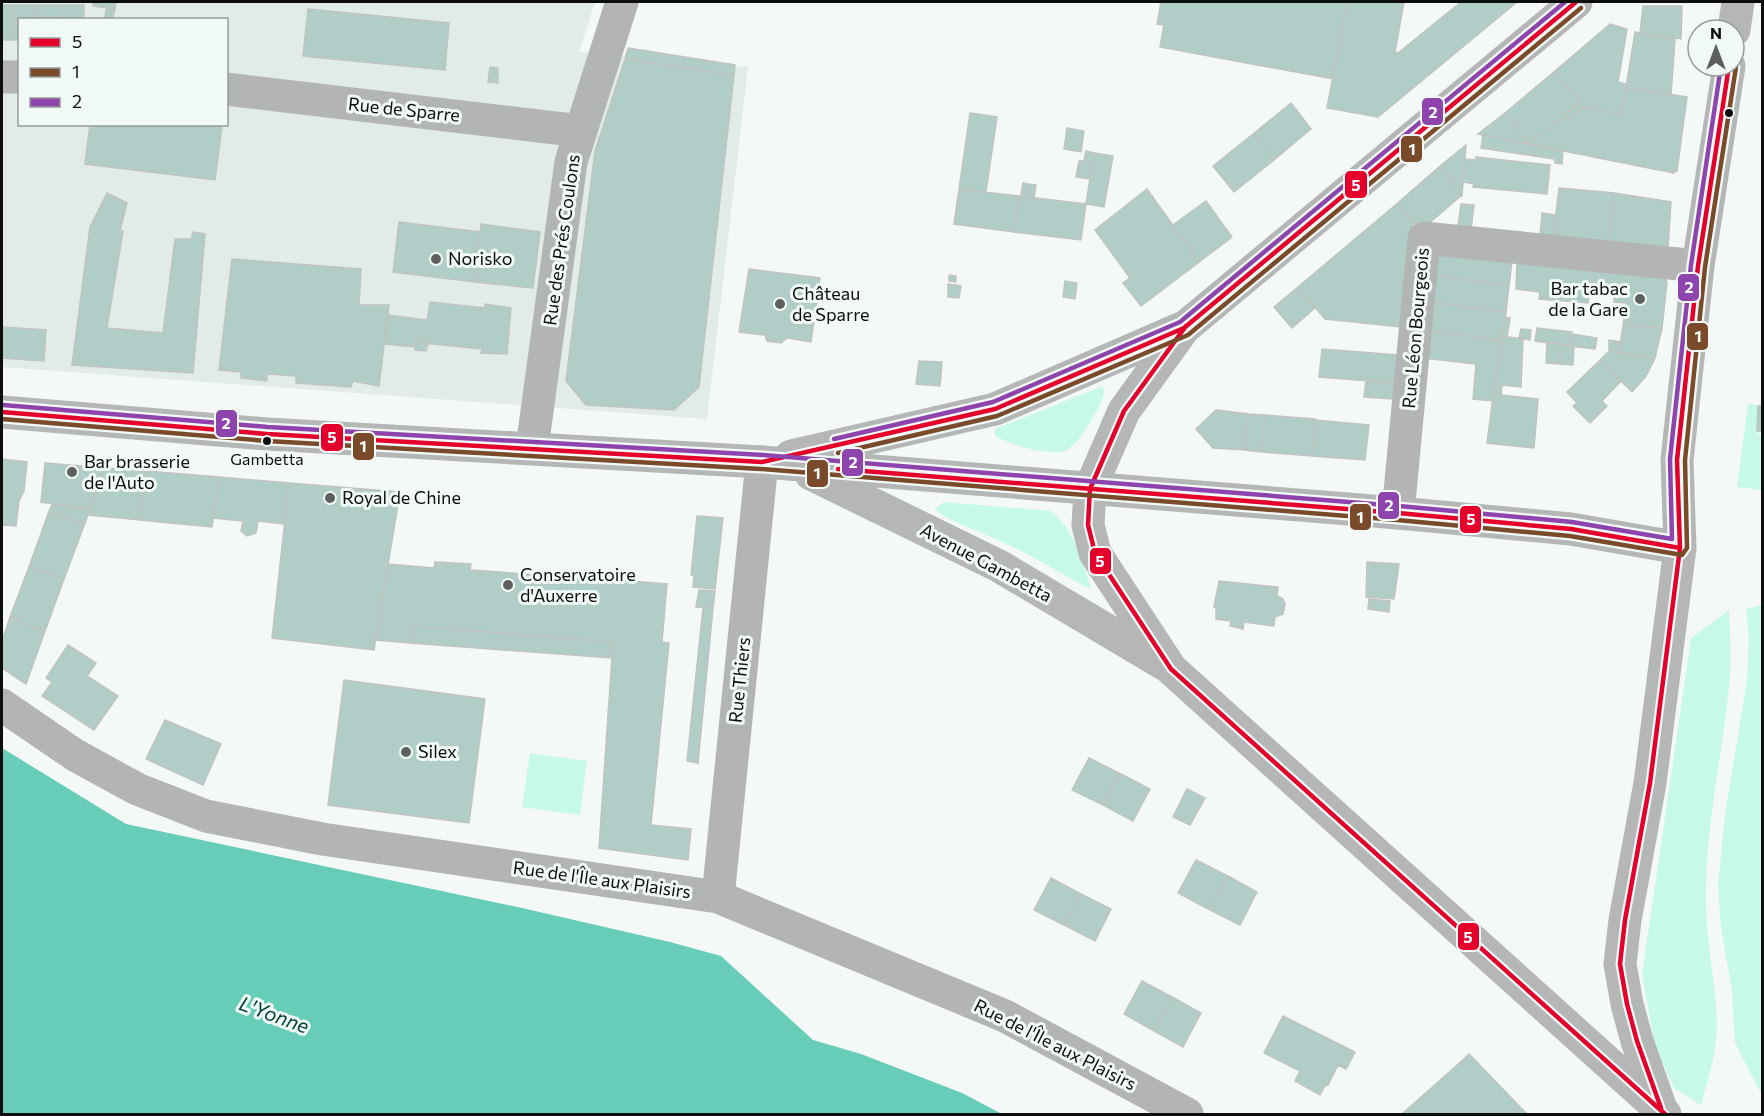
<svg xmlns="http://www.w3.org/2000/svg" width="1764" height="1116" font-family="Commissioner,sans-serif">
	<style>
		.built { fill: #e1ece9; fill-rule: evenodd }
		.green { fill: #c7f9eb }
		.water { fill: #67cdb9 }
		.building { fill: #b1cdc7; stroke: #c0c3c2; stroke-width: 1.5 }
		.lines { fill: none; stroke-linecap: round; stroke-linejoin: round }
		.minor { stroke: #b3b5b4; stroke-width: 33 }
		.major { stroke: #b4b7b6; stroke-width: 33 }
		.bus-1-casing { stroke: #f2faf8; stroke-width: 9 }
		.bus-2-casing { stroke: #f2faf8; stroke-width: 9 }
		.bus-3-casing { stroke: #f2faf8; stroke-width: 9 }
		.bus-1 { stroke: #e4002b; stroke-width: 4.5 }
		.bus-2 { stroke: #7a4b2a; stroke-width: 4.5 }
		.bus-3 { stroke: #8e44ad; stroke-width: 4.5 }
		.bus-dot { fill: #0b0e0d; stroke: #f2faf8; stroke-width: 2 }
		.poi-dot { fill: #5d605f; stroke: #f2faf8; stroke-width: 2 }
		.labels { text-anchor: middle; stroke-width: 6; stroke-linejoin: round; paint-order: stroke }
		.bus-label { font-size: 16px; fill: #0b0e0d; stroke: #f2faf8 }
		.street-label { font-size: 18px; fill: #0b0e0d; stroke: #f2faf8 }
		.poi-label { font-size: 18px; fill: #0b0e0d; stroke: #f2faf8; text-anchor: start }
		.water-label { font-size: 20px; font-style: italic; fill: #003d32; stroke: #f2faf8 }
		.line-badge { stroke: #f2faf8; stroke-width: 2 }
		.badge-label { font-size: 16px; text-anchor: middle; font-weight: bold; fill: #fff }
	</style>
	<rect width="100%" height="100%" fill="#f4f8f7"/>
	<path class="built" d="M2 2H595L579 52 748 67 707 419 2 367ZM20 20H226V124H20Z"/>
	<path class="green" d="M1103 386C1106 396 1100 404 1096 412 1089 425 1079 442 1067 450 1053 458 1007 444 994 435L995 429Z
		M1748 404 1758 405 1757 431 1762 438V490L1737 487Z
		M944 502 1051 511C1072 526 1084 565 1091 589 1063 576 1037 558 1009 545 984 533 956 525 934 509Z
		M1762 605V1093L1758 1088 1735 1043 1732 990 1721 928 1718 885 1725 814 1747 680 1749 638 1746 609Z
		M1729 610C1730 636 1732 662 1729 688 1722 755 1707 820 1706 888 1704 934 1716 979 1717 1025 1717 1052 1708 1079 1701 1105L1674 1088 1655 1046 1642 975 1691 638Z
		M530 753 587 761 580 815 522 807Z"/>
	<path class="water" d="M2 748 126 824 522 908 670 942 721 956 813 1040 861 1054 962 1093 1002 1114H2Z"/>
	<path class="building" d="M94 2H116L115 9 93 6Z
		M1161 2H1347L1333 79 1160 47 1164 25 1157 24Z
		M1347 2H1404L1395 52 1398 53 1461 2H1517L1378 117 1327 108Z
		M2 5H12V40H2Z
		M12 5H34L35 20H20V40H12Z
		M34 5H61V20H35Z
		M61 5H84V20H61Z
		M1643 6H1682L1681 39 1640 33Z
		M107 7 115 9 112 20H104Z
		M308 9 449 23 445 70 303 56Z
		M1610 24 1627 29 1618 82 1626 84 1622 114 1583 107 1567 120 1563 116 1580 102 1555 71Z
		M1635 32 1675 39 1671 95 1626 88Z
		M628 48 735 65 734 75 625 59Z
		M625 59 734 75 699 387 674 410 586 405 566 381 595 151Z
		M490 67 498 68V83L488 82Z
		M1555 71 1580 102 1529 144 1505 113Z
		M1626 88 1687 97 1677 171 1674 170V173L1529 144 1563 116 1567 120 1583 107 1622 114Z
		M1291 103 1311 129 1274 160 1253 134Z
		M970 113 997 117 986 192 959 189Z
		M1505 113 1529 144 1478 134Z
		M90 124 222 126 215 180 85 164Z
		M1067 128 1084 131 1081 152 1064 149Z
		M1253 134 1274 160 1234 192 1213 166Z
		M1483 135 1563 151 1562 164 1555 163V159L1481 148Z
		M1466 145 1465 159 1462 195 1439 167Z
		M1086 151 1094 153 1090 179 1076 177 1079 161H1084Z
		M1094 153 1113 156 1104 207 1086 204Z
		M1476 157 1550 165 1547 194 1473 187 1474 184 1463 182 1465 159 1476 160Z
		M1439 167 1462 195 1428 224 1413 223 1399 202Z
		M1023 183 1028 184 1026 197 1021 196Z
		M1028 184 1036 185 1034 198 1026 197Z
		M1559 188 1614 193 1608 243 1553 237Z
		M959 189 1019 196 1014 232 954 224Z
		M1147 189 1199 262 1141 306 1123 283 1130 278 1095 230Z
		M107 193 127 203 120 231H123L107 328 163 333 175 239H191L193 232 205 234 193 373 72 365 90 227Z
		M1614 193 1671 202 1668 249 1608 243Z
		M1019 196 1086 204 1081 240 1014 232Z
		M1206 201 1232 237 1199 262 1173 225Z
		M1399 202 1413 223 1401 327 1325 319 1298 287Z
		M1461 204 1474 205 1471 229 1458 227Z
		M1542 213 1556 215 1553 237 1540 236Z
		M399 222 480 232 475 282 393 272Z
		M481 224 540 232 533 288 475 282Z
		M1434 253 1512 261 1509 286 1432 275Z
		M232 259 361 269 359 305H389L379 386 353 381 351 387 296 383V376L267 374V381L241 378V372L219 370Z
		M1517 261 1593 268 1588 303 1539 299 1540 292 1516 289Z
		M1593 268 1662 274 1667 282 1662 328 1623 325 1626 303 1614 302V296L1589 293Z
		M749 269 820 278 811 342 787 338 781 343 767 341 765 335 739 332Z
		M949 275 956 276V282L949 281Z
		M1432 275 1509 286 1506 312 1430 302Z
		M1065 281 1077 283 1075 299 1063 297Z
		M948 284 961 286 959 298 948 297Z
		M1298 287 1315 308 1292 328 1274 307Z
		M430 302 485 308V304L511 308 507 354 481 353 482 349 424 343 425 339 416 337 415 347 385 344 388 315 427 320Z
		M1430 302 1506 312 1501 340 1427 331Z
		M1505 317 1510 318 1507 337 1502 336Z
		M1623 325 1662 328 1655 358 1619 353Z
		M2 327 46 330 44 361 2 358Z
		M1537 328 1572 332 1570 346 1535 341Z
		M1521 329 1531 330 1530 340 1519 338Z
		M1427 331 1501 340 1493 401 1473 399 1476 364 1424 358Z
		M1572 334 1597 338 1595 349 1570 346Z
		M1501 336 1523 339 1521 387 1502 385 1501 395 1538 399 1534 448 1487 443Z
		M416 337 425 339 424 343 428 344 426 351 415 350Z
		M1609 340 1621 342 1619 353 1609 351Z
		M1547 342 1560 344V364L1546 363Z
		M1560 344 1574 346 1573 365 1560 364Z
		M1322 349 1398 355 1395 383 1319 377Z
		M1609 351 1655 358 1646 376 1632 392 1600 360Z
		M1600 360 1621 381 1602 401 1607 406 1590 423 1573 406 1577 403 1567 392Z
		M919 361 942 362 940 386 916 384Z
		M1366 380 1395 383 1393 399 1364 397Z
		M1758 406H1762V431H1757Z
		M1216 410 1248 414 1245 450 1213 448 1196 429Z
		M1248 414 1265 415 1262 452 1245 450Z
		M1265 415 1315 419 1312 456 1262 452Z
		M1315 420 1369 425 1365 460 1312 456Z
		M2 459 27 462 24 491 19 501 16 526 2 525Z
		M45 463 105 468 90 509 41 502Z
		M105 468 146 471 140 520 88 515Z
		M146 471 219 477 212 527 140 520Z
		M219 477 289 483 284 524 258 521 256 533 247 536 241 531 243 521 213 518Z
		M289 483 400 492 374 650 272 638Z
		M52 504 90 509 85 523 48 514Z
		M48 514 85 523 64 579 29 567Z
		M697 516 723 518 715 589 693 587 694 575H691Z
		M435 562 471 564 470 570 584 578 585 572 618 575V580L667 584 662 642 669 643 651 825 691 829 688 860 599 848 613 642 412 626 411 643 375 640 388 564 434 568Z
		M1367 562 1399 564 1394 599 1366 597Z
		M29 567 64 579 45 631 10 617Z
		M1219 581 1278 587 1277 596 1283 599 1285 604 1283 614 1275 617 1274 626 1244 622 1243 629 1230 626 1231 621 1216 619V607H1214Z
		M699 590 715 591 713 608 696 607Z
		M1369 599 1390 601 1389 612 1368 609Z
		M703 608H713L698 763 687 761Z
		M10 617 45 631 26 684 2 668V641Z
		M412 626 613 642 612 658 411 643Z
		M68 645 96 663 87 676 118 696 94 730 42 696 52 682 46 678Z
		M344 680 485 699 469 823 328 805Z
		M165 720 221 744 203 785 146 759Z
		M1089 758 1119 773 1103 805 1072 790Z
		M1119 773 1150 789 1133 821 1103 805Z
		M1187 789 1205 798 1190 825 1173 817Z
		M1196 860 1228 876 1210 910 1178 893Z
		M1228 876 1257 892 1240 925 1210 910Z
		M1051 878 1081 894 1064 925 1034 910Z
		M1081 894 1111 909 1095 941 1064 925Z
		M1142 981 1172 997 1154 1031 1124 1014Z
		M1172 997 1201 1013 1183 1047 1154 1031Z
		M1283 1016 1355 1052 1346 1069 1338 1065 1328 1085 1326 1084 1320 1095 1295 1081 1300 1071 1264 1053Z
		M1469 1054 1527 1114H1402L1464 1059Z"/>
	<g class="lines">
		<path class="minor" d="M2 77H20
			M226 89 581 131
			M532 448 571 162 622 2
			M1398 513 1424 238 1698 266
			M2 705 75 755 137 789 206 816 322 839 718 897 1005 1016 1187 1114
			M718 897 762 462"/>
		<path class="major" d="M1576 2 1184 328 1124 411 1090 489 1088 525 1095 553 1171 669 1665 1114
			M1734 30 1738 2
			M2 412 267 434 762 462 1398 513 1571 529 1680 548
			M791 456 995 409 1182 328
			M811 474 999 566 1164 664
			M1660 1106 1637 1041 1627 1004 1620 964 1625 920 1650 783 1680 548 1677 460 1698 266 1729 66"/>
		<defs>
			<path id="bus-1" d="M1186 326 1124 411 1090 489 1088 525 1095 553 1171 669 1665 1114
				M2 412 267 434 762 462 995 409 1184 328 1576 2
				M838 469 1398 513 1571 529 1680 548
				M1661 1108 1637 1041 1627 1004 1620 964 1625 920 1650 783 1680 548 1677 460 1698 266 1729 66"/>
			<path id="bus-2" d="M2 419 267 441 761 469 1397 520 1570 536 1682 555 1687 548 1685 460 1705 267 1736 67
				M838 453 997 416 1188 335 1581 8"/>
			<path id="bus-3" d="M3 405 268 427 763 455 1399 506 1572 522 1672 539 1670 459 1691 265 1721 66
				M834 439 993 402 1180 322 1565 2"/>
		</defs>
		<use href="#bus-1" class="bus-1-casing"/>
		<use href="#bus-2" class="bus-2-casing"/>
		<use href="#bus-3" class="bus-3-casing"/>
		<use href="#bus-1" class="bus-1"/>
		<use href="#bus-2" class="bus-2"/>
		<use href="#bus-3" class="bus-3"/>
	</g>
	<g class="bus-dot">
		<circle cx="1729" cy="113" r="5"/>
		<circle cx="267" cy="441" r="5"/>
	</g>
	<g class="poi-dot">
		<circle cx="436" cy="259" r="6"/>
		<circle cx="1640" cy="299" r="6"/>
		<circle cx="780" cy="304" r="6"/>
		<circle cx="72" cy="472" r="6"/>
		<circle cx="330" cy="498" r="6"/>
		<circle cx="508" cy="585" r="6"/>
		<circle cx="406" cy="752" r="6"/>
	</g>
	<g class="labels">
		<g class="bus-label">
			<text x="267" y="465">Gambetta</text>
		</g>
		<g class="street-label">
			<text transform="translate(404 110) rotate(6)" y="6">Rue de Sparre</text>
			<text transform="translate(562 240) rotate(-82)" y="6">Rue des Prés Coulons</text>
			<text transform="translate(1416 328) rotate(-85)" y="6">Rue Léon Bourgeois</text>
			<text transform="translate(986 563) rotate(28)" y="6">Avenue Gambetta</text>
			<text transform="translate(740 680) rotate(-84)" y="6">Rue Thiers</text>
			<text transform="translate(602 880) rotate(8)" y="6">Rue de l'Île aux Plaisirs</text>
			<text transform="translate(1055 1045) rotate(27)" y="6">Rue de l'Île aux Plaisirs</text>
		</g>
		<g class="poi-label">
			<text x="448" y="265">Norisko</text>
			<text x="1628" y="295" text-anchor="end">Bar tabac<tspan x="1628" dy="21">de la Gare</tspan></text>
			<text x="792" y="300">Château<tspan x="792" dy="21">de Sparre</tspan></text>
			<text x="84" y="468">Bar brasserie<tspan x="84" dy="21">de l'Auto</tspan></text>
			<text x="342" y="504">Royal de Chine</text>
			<text x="520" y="581">Conservatoire<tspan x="520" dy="21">d'Auxerre</tspan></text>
			<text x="418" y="758">Silex</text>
		</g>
		<g class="water-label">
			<text transform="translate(274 1015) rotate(20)" y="7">L'Yonne</text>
		</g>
	</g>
	<g class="line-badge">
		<rect x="1421" y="97" width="23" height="29" rx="6" fill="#8e44ad"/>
		<rect x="1400" y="135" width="23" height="28" rx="6" fill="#7a4b2a"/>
		<rect x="1344" y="170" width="24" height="29" rx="6" fill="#e4002b"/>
		<rect x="1677" y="273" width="23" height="29" rx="6" fill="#8e44ad"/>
		<rect x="1686" y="322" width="23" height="29" rx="6" fill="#7a4b2a"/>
		<rect x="215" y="409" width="23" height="29" rx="6" fill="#8e44ad"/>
		<rect x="320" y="423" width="24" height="29" rx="6" fill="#e4002b"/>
		<rect x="352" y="432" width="23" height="29" rx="6" fill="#7a4b2a"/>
		<rect x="841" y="448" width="23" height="29" rx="6" fill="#8e44ad"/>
		<rect x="806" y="459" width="23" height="29" rx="6" fill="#7a4b2a"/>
		<rect x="1377" y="491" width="23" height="29" rx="6" fill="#8e44ad"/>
		<rect x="1349" y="503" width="23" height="28" rx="6" fill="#7a4b2a"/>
		<rect x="1459" y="505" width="23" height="29" rx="6" fill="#e4002b"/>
		<rect x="1089" y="547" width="23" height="28" rx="6" fill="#e4002b"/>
		<rect x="1457" y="922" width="23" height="29" rx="6" fill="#e4002b"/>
	</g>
	<g class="badge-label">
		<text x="1433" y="118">2</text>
		<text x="1412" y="155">1</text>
		<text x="1356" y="191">5</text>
		<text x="1689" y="293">2</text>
		<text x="1698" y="342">1</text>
		<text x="226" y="429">2</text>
		<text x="332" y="443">5</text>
		<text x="363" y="452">1</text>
		<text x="853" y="468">2</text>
		<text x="817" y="479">1</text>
		<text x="1389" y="511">2</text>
		<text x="1360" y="523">1</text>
		<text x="1471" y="525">5</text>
		<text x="1100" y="567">5</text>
		<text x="1468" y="943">5</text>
	</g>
	<rect width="1764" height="1116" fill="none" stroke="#0b0e0d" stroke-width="6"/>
	<rect x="18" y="18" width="210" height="108" fill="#f2faf8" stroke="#969c9a" stroke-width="1.5"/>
	<rect x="30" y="38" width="30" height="9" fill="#e4002b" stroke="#969c9a" stroke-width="1.5"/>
	<text x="72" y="48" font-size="18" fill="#0b0e0d">5</text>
	<rect x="30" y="68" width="30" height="9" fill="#7a4b2a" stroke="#969c9a" stroke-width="1.5"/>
	<text x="72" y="78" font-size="18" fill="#0b0e0d">1</text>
	<rect x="30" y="98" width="30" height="9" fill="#8e44ad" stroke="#969c9a" stroke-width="1.5"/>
	<text x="72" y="108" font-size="18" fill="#0b0e0d">2</text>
	<g transform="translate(1716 48)"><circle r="28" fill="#f2faf8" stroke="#969c9a" stroke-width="1.5"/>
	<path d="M0-4.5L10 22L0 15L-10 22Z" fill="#5d605f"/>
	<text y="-9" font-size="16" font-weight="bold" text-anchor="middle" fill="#0b0e0d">N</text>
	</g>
</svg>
